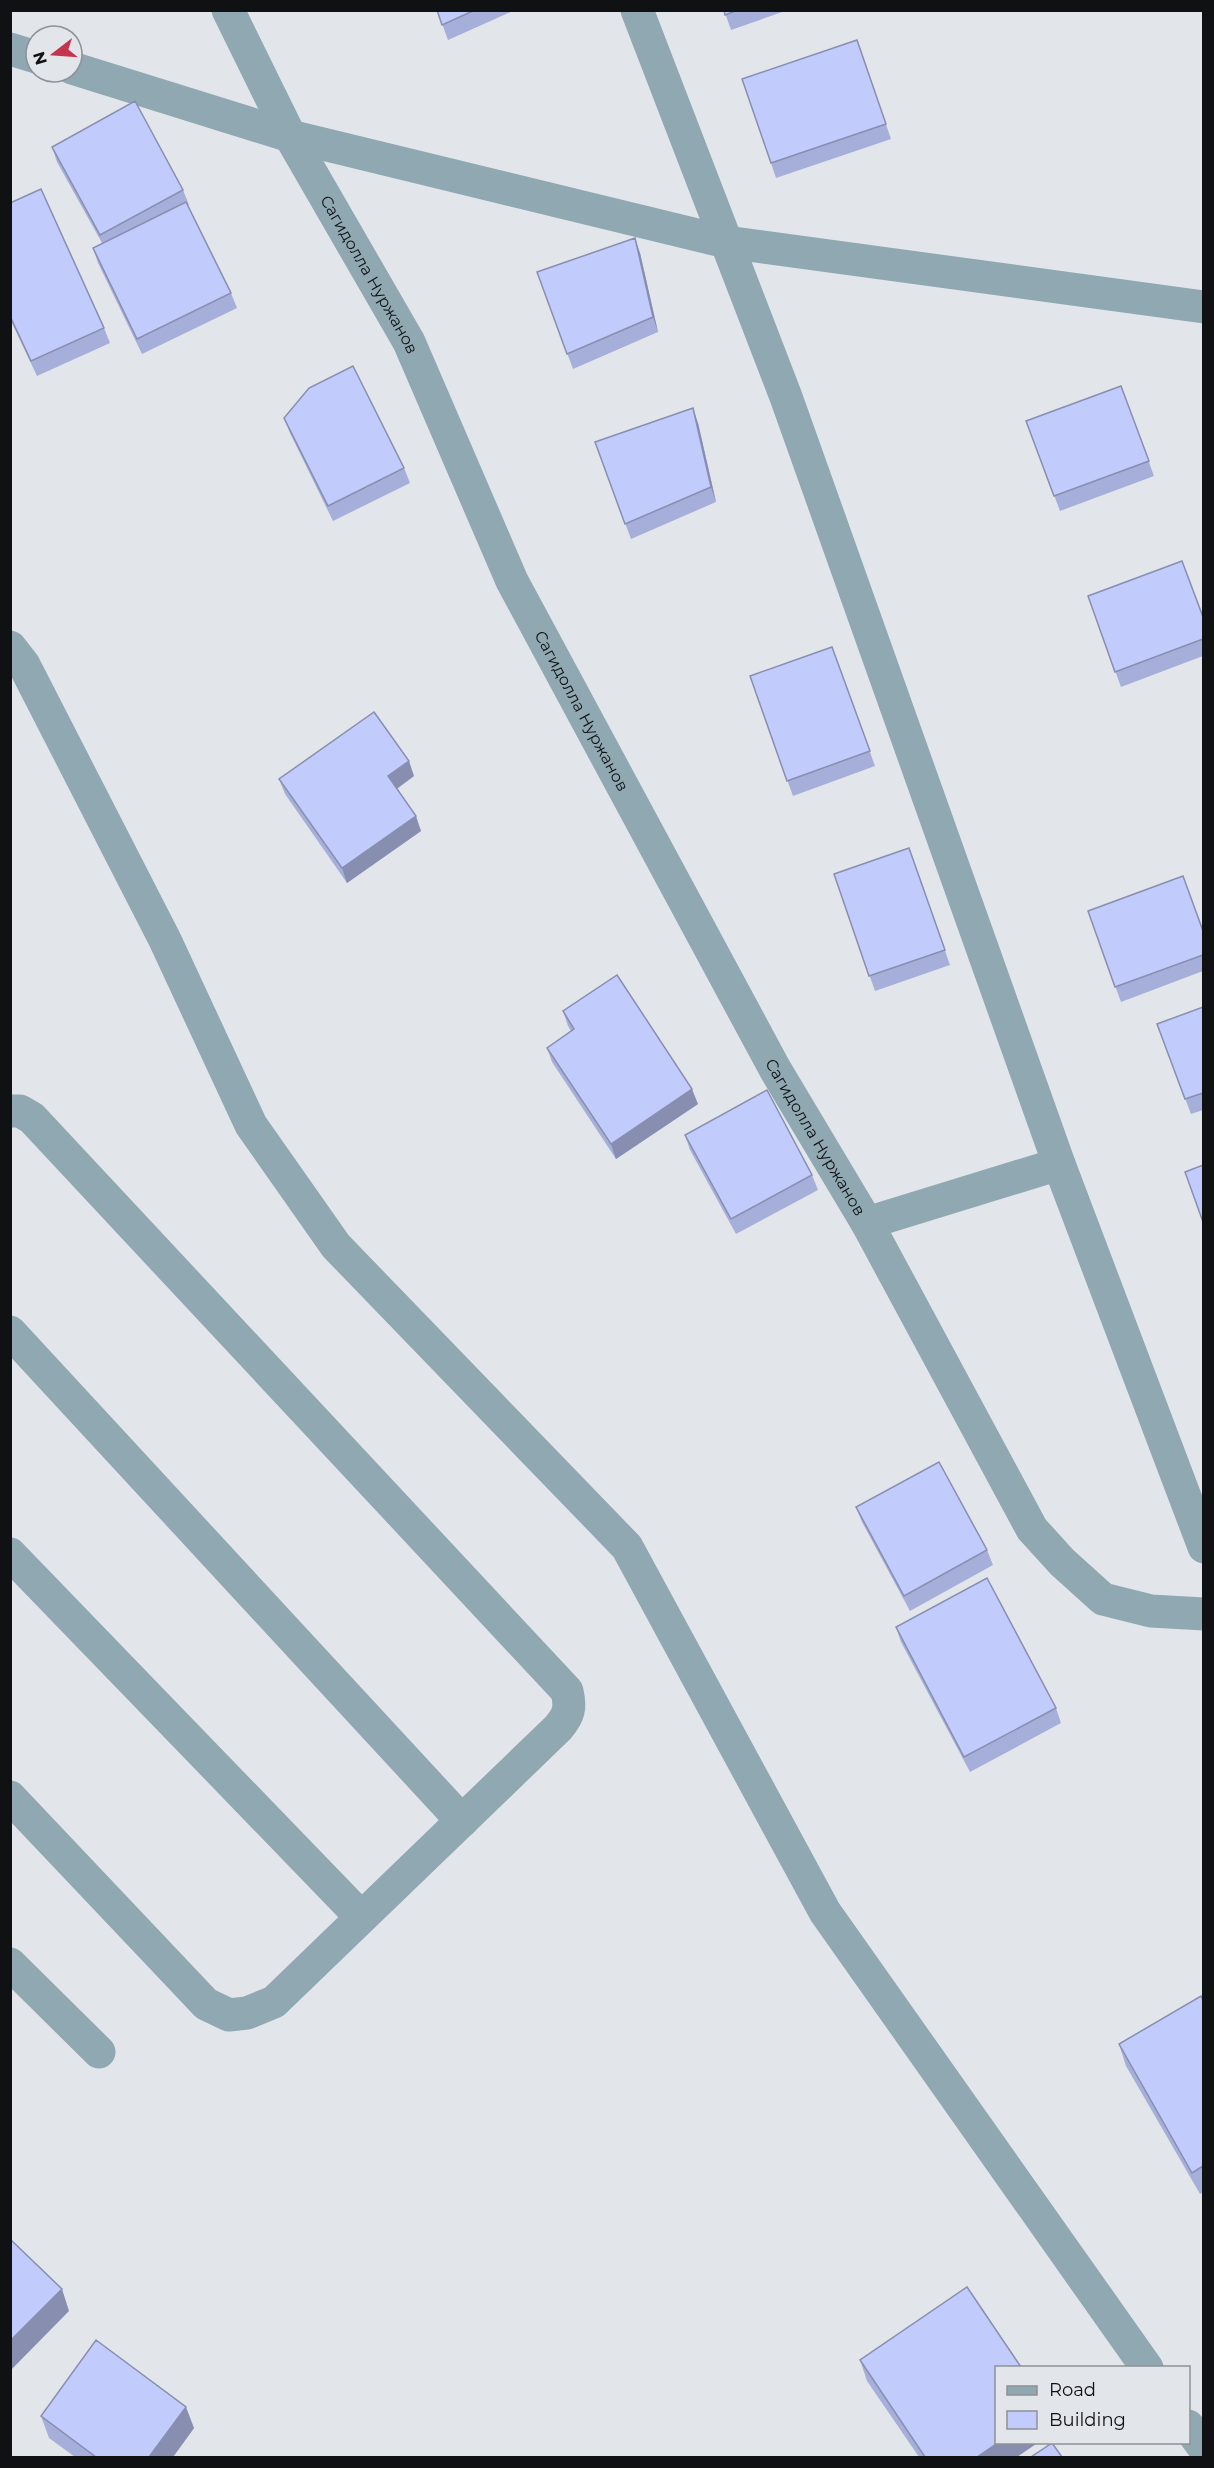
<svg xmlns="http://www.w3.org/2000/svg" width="1214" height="2468" font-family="Montserrat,sans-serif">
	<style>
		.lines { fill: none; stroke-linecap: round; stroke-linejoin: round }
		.minor { stroke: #8fa8b2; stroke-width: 33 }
		.wall { fill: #a6afd9 }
		.shaded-wall { fill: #878eb0 }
		.building { fill: #c1cbfc; stroke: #878eb0; stroke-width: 1.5 }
		.labels { text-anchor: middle; stroke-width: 5; stroke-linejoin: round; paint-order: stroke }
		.street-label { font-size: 16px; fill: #101113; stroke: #e2e6eb }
	</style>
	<rect width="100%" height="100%" fill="#e2e6eb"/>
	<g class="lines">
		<g class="minor">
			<path id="s1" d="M228 10 290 136 409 342 512 581 775 1069 867 1223 1059 1164"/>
			<path d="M637 10 786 397 1059 1164 1204 1547"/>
			<path d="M10 49 36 57"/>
			<path d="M72 68 290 136 726 242 1204 307"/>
			<path d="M10 647 24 665 165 940 251 1125 336 1246 627 1547 825 1912 1147 2368"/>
			<path d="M10 1111H20L32 1118 567 1691C571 1708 569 1715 558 1728L274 2002 247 2013 229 2015 206 2004 10 1797"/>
			<path d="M867 1223 1032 1529 1062 1562 1103 1599 1151 1611 1204 1614"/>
			<path d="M10 1332 462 1821"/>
			<path d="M10 1554 361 1917"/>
			<path d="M10 1964 99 2052"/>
			<path d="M1188 2426 1204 2448"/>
		</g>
	</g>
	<path class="wall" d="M437 10H515L448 40Z
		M724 10H788L731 30Z
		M857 40 891 139 776 178 771 163Z
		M52 147 183 190 189 205H188L231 293 237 308 142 354 98 263 93 248 102 243 57 162Z
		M10 203 104 328 110 343 37 376 10 319Z
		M640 253 658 332 573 369 537 272Z
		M1121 386 1154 476 1060 511 1026 421Z
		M284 418 404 468 410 483 333 521 290 433Z
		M698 423 716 502 631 539 595 442Z
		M1088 596 1203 617V656L1121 687Z
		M832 647 875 766 793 796 750 676Z
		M414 776 397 788 421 831 347 883 285 794 279 779Z
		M909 848 950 965 875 991 834 874Z
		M1088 911 1203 931V971L1121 1002Z
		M1203 1007V1110L1191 1114 1157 1024Z
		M563 1011 698 1104 616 1159 552 1062 547 1048 571 1031 568 1026Z
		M685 1135 812 1175 818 1190 736 1234 690 1150Z
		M856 1507 987 1550 993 1565 910 1611 862 1522Z
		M896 1627 1056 1708 1061 1723 970 1772 901 1642Z
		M1203 2000V2192L1200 2194 1126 2066 1119 2044Z
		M860 2360 1017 2457H919L867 2381Z
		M41 2416 194 2428 173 2457H75L49 2438Z"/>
	<path class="shaded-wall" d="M635 238 640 253 658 332 653 317Z
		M693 408 698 423 716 502 711 487Z
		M409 761 414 776 394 791 388 776Z
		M416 816 421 831 347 883 342 868Z
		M692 1089 698 1104 616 1159 611 1144Z
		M62 2289 69 2311 10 2371V2341Z
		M186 2407 194 2428 173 2457H149Z
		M999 2442H1039L1017 2457H977Z"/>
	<path class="building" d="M437 10H475L442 25Z
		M724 10H738L725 15Z
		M857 40 886 124 771 163 742 79Z
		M135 101 183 190 100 235 52 147Z
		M41 189 104 328 31 361 10 316V203Z
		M186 202 231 293 137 339 93 248Z
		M635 238 653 317 567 354 537 272Z
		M353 366 404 468 328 506 284 418 309 388Z
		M1121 386 1149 461 1054 496 1026 421Z
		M693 408 711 487 625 524 595 442Z
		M1182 561 1203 617V639L1115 672 1088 596Z
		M832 647 870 751 787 781 750 676Z
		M374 712 409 761 388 776 416 816 342 868 279 779Z
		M909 848 945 950 869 976 834 874Z
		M1183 876 1203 931V955L1115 987 1088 911Z
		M617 975 692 1089 611 1144 547 1048 574 1029 563 1011Z
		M1203 1007V1093L1185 1099 1157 1024Z
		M767 1090 812 1175 731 1219 685 1135Z
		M1203 1165V1222L1185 1172Z
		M939 1462 987 1550 904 1596 856 1507Z
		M987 1578 1056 1708 964 1757 896 1627Z
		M1201 1996 1203 2000V2166L1192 2173 1119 2044Z
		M10 2239 62 2289 10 2341Z
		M967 2287 1021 2367H996V2442H999L977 2457H925L860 2360Z
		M96 2340 186 2407 149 2457H96L41 2416Z
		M1052 2443 1062 2457H1031Z"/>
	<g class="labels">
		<g class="street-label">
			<text dy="6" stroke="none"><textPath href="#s1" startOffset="300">Сагидолла Нуржанов</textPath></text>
			<text dy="6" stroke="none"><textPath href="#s1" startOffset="786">Сагидолла Нуржанов</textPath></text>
			<text dy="6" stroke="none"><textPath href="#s1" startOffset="1272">Сагидолла Нуржанов</textPath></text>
		</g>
	</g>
	<rect width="1214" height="2468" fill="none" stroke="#101113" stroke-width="24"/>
	<rect x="995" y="2366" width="195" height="78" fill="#e2e6eb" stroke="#8e9195" stroke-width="1.5"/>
	<rect x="1007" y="2386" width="30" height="9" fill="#8fa8b2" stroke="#8e9195" stroke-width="1.5"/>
	<text x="1049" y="2396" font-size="18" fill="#101113">Road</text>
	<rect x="1007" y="2411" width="30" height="18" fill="#c1cbfc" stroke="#8e9195" stroke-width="1.5"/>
	<text x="1049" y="2426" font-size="18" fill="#101113">Building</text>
	<g transform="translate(54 54) rotate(253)"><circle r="28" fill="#e2e6eb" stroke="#8e9195" stroke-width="1.5"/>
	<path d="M0-4.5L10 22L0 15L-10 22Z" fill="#c4344d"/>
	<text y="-9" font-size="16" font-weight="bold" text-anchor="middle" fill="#101113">N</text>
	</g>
</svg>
